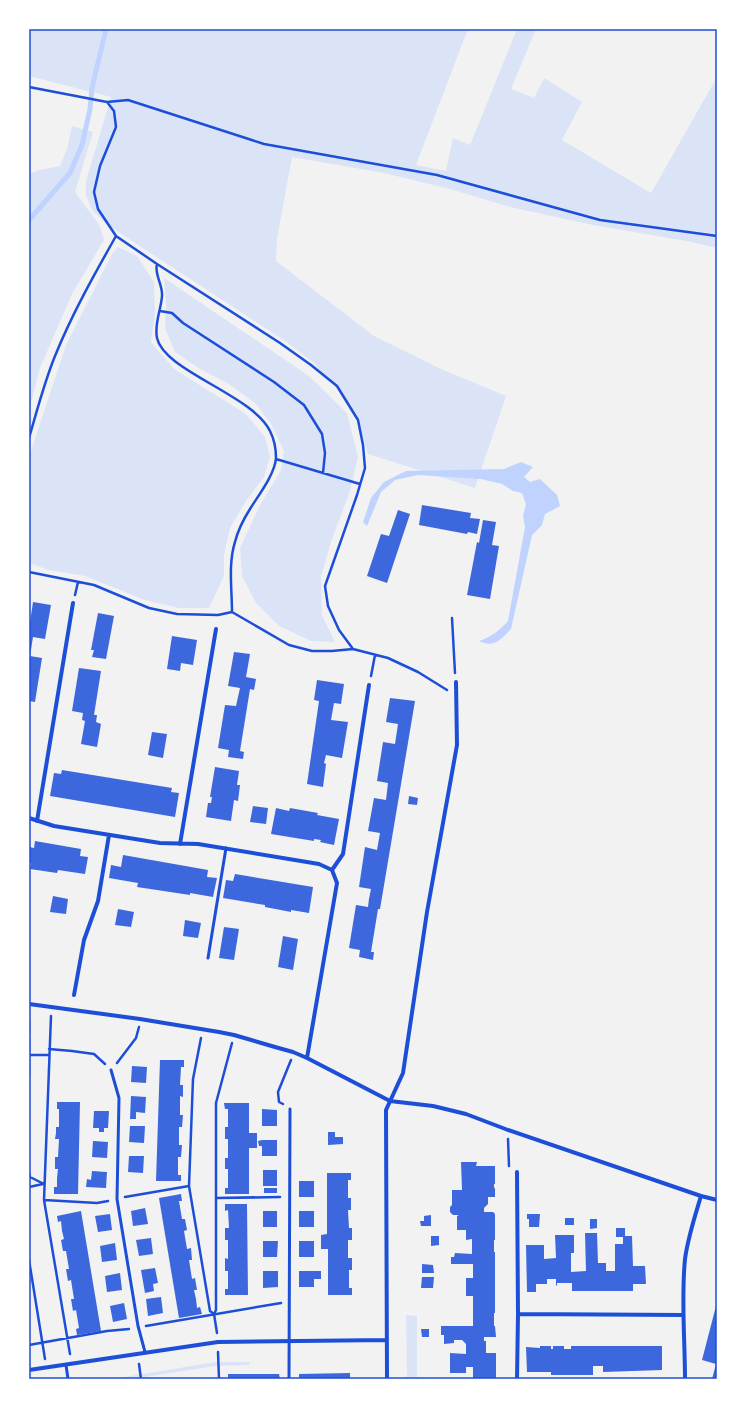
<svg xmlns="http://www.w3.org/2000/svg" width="746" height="1408" font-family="'Space Grotesk',sans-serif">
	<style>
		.green { fill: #dbe4f7 }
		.water { fill: #bfd3fe }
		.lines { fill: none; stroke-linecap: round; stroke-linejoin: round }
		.stream { stroke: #bfd3fe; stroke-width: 5 }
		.building { fill: #3d67dc }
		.path { stroke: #1d4ed8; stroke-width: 2.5 }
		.service { stroke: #1d4ed8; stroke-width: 3 }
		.minor { stroke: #1d4ed8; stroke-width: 4 }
		.neatline { fill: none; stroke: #1d4ed8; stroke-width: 1.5 }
	</style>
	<rect width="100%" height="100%" fill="#f2f2f2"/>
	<path class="green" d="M29 29H468L416 165 446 171 453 138 470 145 517 29H536L511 89 534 98 544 78 582 102 562 140 651 193 717 77V248L686 241 593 225 510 207 450 189 384 173 292 157 277 239 276 261 374 336 441 369 506 396 475 488 368 454 358 422 338 390 314 363 285 341 106 224 92 210 86 195V181L111 97 29 76Z
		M72 126 93 132 75 192 100 226 104 240 72 294 40 368 29 410V174L39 170 60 166 67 149Z
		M118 247 137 256 154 282 155 313 151 342 174 369 246 414 265 437 270 457 264 477 246 501 230 528 224 555V576L209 608H179L145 600 85 576 49 570 29 563V457L66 345 112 254Z
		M164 278 309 376 347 413 358 457 350 491 331 542 321 577 322 615 335 642 311 641 279 626 256 603 242 576 240 548 259 507 281 470 284 451 271 424 256 404 229 384 200 369 175 352 165 329 166 303Z
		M406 1315 417 1316V1379H407Z
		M216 1362H250L249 1365 215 1366 133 1379H112Z"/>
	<path class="water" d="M521 462 533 467 524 477 530 482 540 479 557 495 560 506 545 514 542 525 532 535 511 629C501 640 494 648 479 641 491 637 499 631 508 621L525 527 523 516 526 504 522 493 513 491 502 484 481 479 418 475 395 480 381 492 367 526 363 522 371 498 384 482 406 471 504 469Z"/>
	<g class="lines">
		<path class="stream" d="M29 220 70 173 82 145 90 109 92 88 106 29"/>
	</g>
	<path class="building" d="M422 505 471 513 470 518 480 519 477 534 468 532 467 534 419 525Z
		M398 510 410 514 387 583 367 576 381 534 389 536Z
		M483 520 496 522 492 545 499 546 490 599 467 595 477 542 479 543Z
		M33 602 51 605 45 639 33 637 30 656 42 658 35 702 29 701V629Z
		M98 613 114 616 106 659 92 657 94 650H91Z
		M172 636 197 640 193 665 181 663 180 671 167 669Z
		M234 652 250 654 246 677 256 679 254 690 250 689 240 751 244 752 243 759 228 757 229 750 218 748 225 705 236 706 240 688 228 686Z
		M79 668 101 671 94 715H97L96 722 101 724 97 747 81 744 85 721 82 720 83 713 72 711Z
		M317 680 344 684 341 704 334 703 331 720 348 722 342 758 326 755 324 763 326 764 323 787 307 784 319 701 314 700Z
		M390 698 415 701 380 909H378L371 952H374L373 960 359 957 360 950 349 948 356 905 368 907 369 899 371 889 359 887 365 847 377 850 380 833 368 831 374 798 386 800 388 783 377 781 383 742 395 744 398 724 386 722Z
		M152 732 167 734 163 758 148 755Z
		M215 767 239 771 237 785H240L238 801 234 800 231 821 206 817 208 803H211L212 797H210Z
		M62 770 172 788 171 792 179 793 175 817 50 796 54 773 61 774Z
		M409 796 418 798 417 805 408 804Z
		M253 806 268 808 266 824 250 822Z
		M276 808 289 811 290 808 318 813 317 815 339 819 334 845 320 842 321 840 314 839V841L271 834Z
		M35 841 81 849 80 856 88 857 85 874 58 870 57 873 30 869 31 863H29V847L34 848Z
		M123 855 208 870 207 877 217 878 213 897 190 893V895L137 887 138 883 109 878 111 865 121 867Z
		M235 874 313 887 309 913 291 910V912L265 907V905L223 898 226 880 233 881Z
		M53 896 68 899 66 914 50 912Z
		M118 909 134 912 131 927 115 925Z
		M185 920 201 923 198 938 183 936Z
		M224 927 239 929 234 960 219 958Z
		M283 936 298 939 293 970 278 967Z
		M160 1060H184V1067H181L180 1085H183V1097L180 1096V1115H183L182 1127H179V1145H182L181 1157H178V1175H181V1181H156Z
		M132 1066 147 1067 146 1083 131 1082Z
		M131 1096 146 1097 145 1113 136 1112V1119H130Z
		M57 1102H80L78 1194H54V1187H57V1178L58 1169H55V1157H58L59 1139H55L56 1133V1127H59V1109H57Z
		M224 1103H249V1133H257V1148H249V1194H225V1188H228V1169H225V1158H228V1139H225V1127H228V1109H225Z
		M262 1109 277 1110V1126H262Z
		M94 1111H109L108 1128H104V1132H99V1128H93Z
		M130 1126H145L144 1143 129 1142Z
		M328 1132H335V1137H343V1144L328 1145Z
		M262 1140H277V1156H262V1146H259L258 1141Z
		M93 1141 108 1142 107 1158 92 1157Z
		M129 1156H144L143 1173 128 1172Z
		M461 1162H477L476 1166H495V1184H494V1187L495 1189V1197H488V1204L484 1208V1212H493L495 1214V1240H494V1252H495V1313H494V1326H495L496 1337H484V1341H486V1353H496V1379H473V1367H466V1373H450V1353L466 1354V1344L462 1340H454V1343L444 1344V1335H441V1326H473V1296H466V1278H473V1264H451V1257H454L455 1253 472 1254V1239L466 1240V1230H457V1216L459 1215H453L450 1212V1207L452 1205V1190H462Z
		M263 1170H277V1186H263Z
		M92 1171 107 1172 106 1188 86 1187 87 1179 91 1180Z
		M327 1173H351V1180H348V1198H351V1210H348L349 1228H352V1240H348V1258H352V1270H349V1288H352V1295H328V1249H321V1235L327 1234Z
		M299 1181H314V1197H299Z
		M264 1188H277V1193H264Z
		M181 1194 182 1201H179L182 1219H185L187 1230 184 1231 187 1249 191 1248 192 1260H189L192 1279 195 1278 197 1290H194L196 1299 197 1308 200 1307 202 1314 179 1318 159 1198Z
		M225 1204H247L248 1295H225V1289H228V1271H225V1258L228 1259V1240H225V1228H229L228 1210 225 1211Z
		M145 1208 148 1224 133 1226 131 1211Z
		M81 1211 101 1331 77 1335 76 1329 79 1328 76 1310 73 1311 71 1299H74L71 1280 68 1281 66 1269H69L66 1251H63L61 1240 64 1239 62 1231 61 1221 58 1222 57 1216Z
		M263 1211H277V1227H263Z
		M299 1211H314V1227H299Z
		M110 1214 112 1230 98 1232 95 1216Z
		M527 1214H540L539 1227H529V1219H527Z
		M431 1215V1226H421L420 1221H424V1216Z
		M565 1218H574V1225H565Z
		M590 1219H597V1228L590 1229Z
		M616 1228H625V1236H632L633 1266H645L646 1284H633V1291H572V1283H557V1286L556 1285V1279H547V1284H536V1292H527L526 1245H544V1259L556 1258 555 1235H574V1253H571V1272L586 1271 585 1233H597L598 1263H606V1271H615V1244H623V1237H616Z
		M431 1236H439V1245L431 1246Z
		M151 1238 153 1254 139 1256 136 1240Z
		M263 1241H278L277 1257H263Z
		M299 1241H314V1257H299Z
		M115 1243 117 1260 102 1262 100 1246Z
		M422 1264 433 1265 434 1273H422Z
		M155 1268 158 1283 153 1284 154 1291 145 1293 141 1270Z
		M263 1271H278V1287L263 1288Z
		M299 1271H321V1279H314V1287H299Z
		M120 1273 122 1290 107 1292 105 1276Z
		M422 1277H434L433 1288H421Z
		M161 1297 163 1313 148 1316 146 1299Z
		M124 1303 127 1319 113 1322 110 1306Z
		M716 1306 717 1379H712L716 1364 702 1360Z
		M421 1329H429V1337H422Z
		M540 1346H551V1349H553V1346H564V1349H571V1346H662V1370L603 1372V1366H593V1375H551V1372H527L526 1347 540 1348Z
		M350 1373V1379H299V1374Z
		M228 1374H279L280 1379H228Z"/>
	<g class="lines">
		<path class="path" d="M29 87 107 102 128 100 264 144 437 175 600 220 717 236
			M107 102 114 111 116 127 100 166 94 192 98 209 116 236 157 264 280 343 311 365 337 386 358 420 363 445 365 468 357 495 325 586 328 606 339 630 353 649
			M157 264C154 274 163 285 162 296 161 310 154 324 157 338 164 371 253 395 270 431 274 439 276 450 276 458 275 474 258 496 250 509 243 520 238 530 235 542 228 564 232 589 232 612
			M160 311 172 313 183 323 274 382 304 405 322 434 325 453 323 473
			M29 438C37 411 44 383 55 356 72 314 94 275 116 236
			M276 459 360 484
			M29 572 94 585 149 608 177 614 218 615 232 612 289 645 312 651H332L353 649 388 658 418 672 447 690
			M75 595 78 582
			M452 618 455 673
			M371 676 375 655
			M51 1016 44 1200 70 1354
			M29 1021V1034
			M201 1038 193 1079 189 1186 210 1311 214 1314 217 1333
			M29 1039V1075
			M49 1049 72 1051 94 1054 105 1064
			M30 1055H49
			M117 1063 136 1038 139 1027
			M283 1104 279 1102 278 1092 291 1060
			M508 1139 509 1166
			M29 1173 30 1177 44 1184
			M29 1187 43 1184
			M125 1197 189 1186
			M216 1198 280 1197
			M44 1200 97 1203 108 1201
			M29 1260 45 1359
			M214 1314 216 1310V1103L232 1043
			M146 1326 281 1303
			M29 1345 107 1331 129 1329
			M218 1352 219 1379
			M139 1364 141 1379"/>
		<path class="service" d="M208 958 226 848
			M111 1070 119 1098 117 1199 138 1326 145 1352
			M66 1365 68 1379
			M289 1379 290 1109"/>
		<path class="minor" d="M29 818 54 826 160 843 198 844 319 864 332 870
			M37 821 73 603
			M180 844 216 629
			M74 995 84 940 98 901 109 835
			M29 1004 140 1019 219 1032 234 1035 275 1047 293 1052 307 1058 390 1101 433 1106 466 1114 508 1130 701 1196 717 1200
			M307 1058 337 883 332 870 343 854 369 685
			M518 1314 683 1315
			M29 1370 218 1342 387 1340
			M387 1379 386 1110 403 1073 427 912 457 745 456 682
			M517 1379 518 1314 517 1172
			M685 1379C685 1339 681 1299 685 1259 688 1237 695 1216 701 1196"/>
	</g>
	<rect width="746" height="1408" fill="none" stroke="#ffffff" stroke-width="60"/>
	<rect x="30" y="30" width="686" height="1348" class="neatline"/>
</svg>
